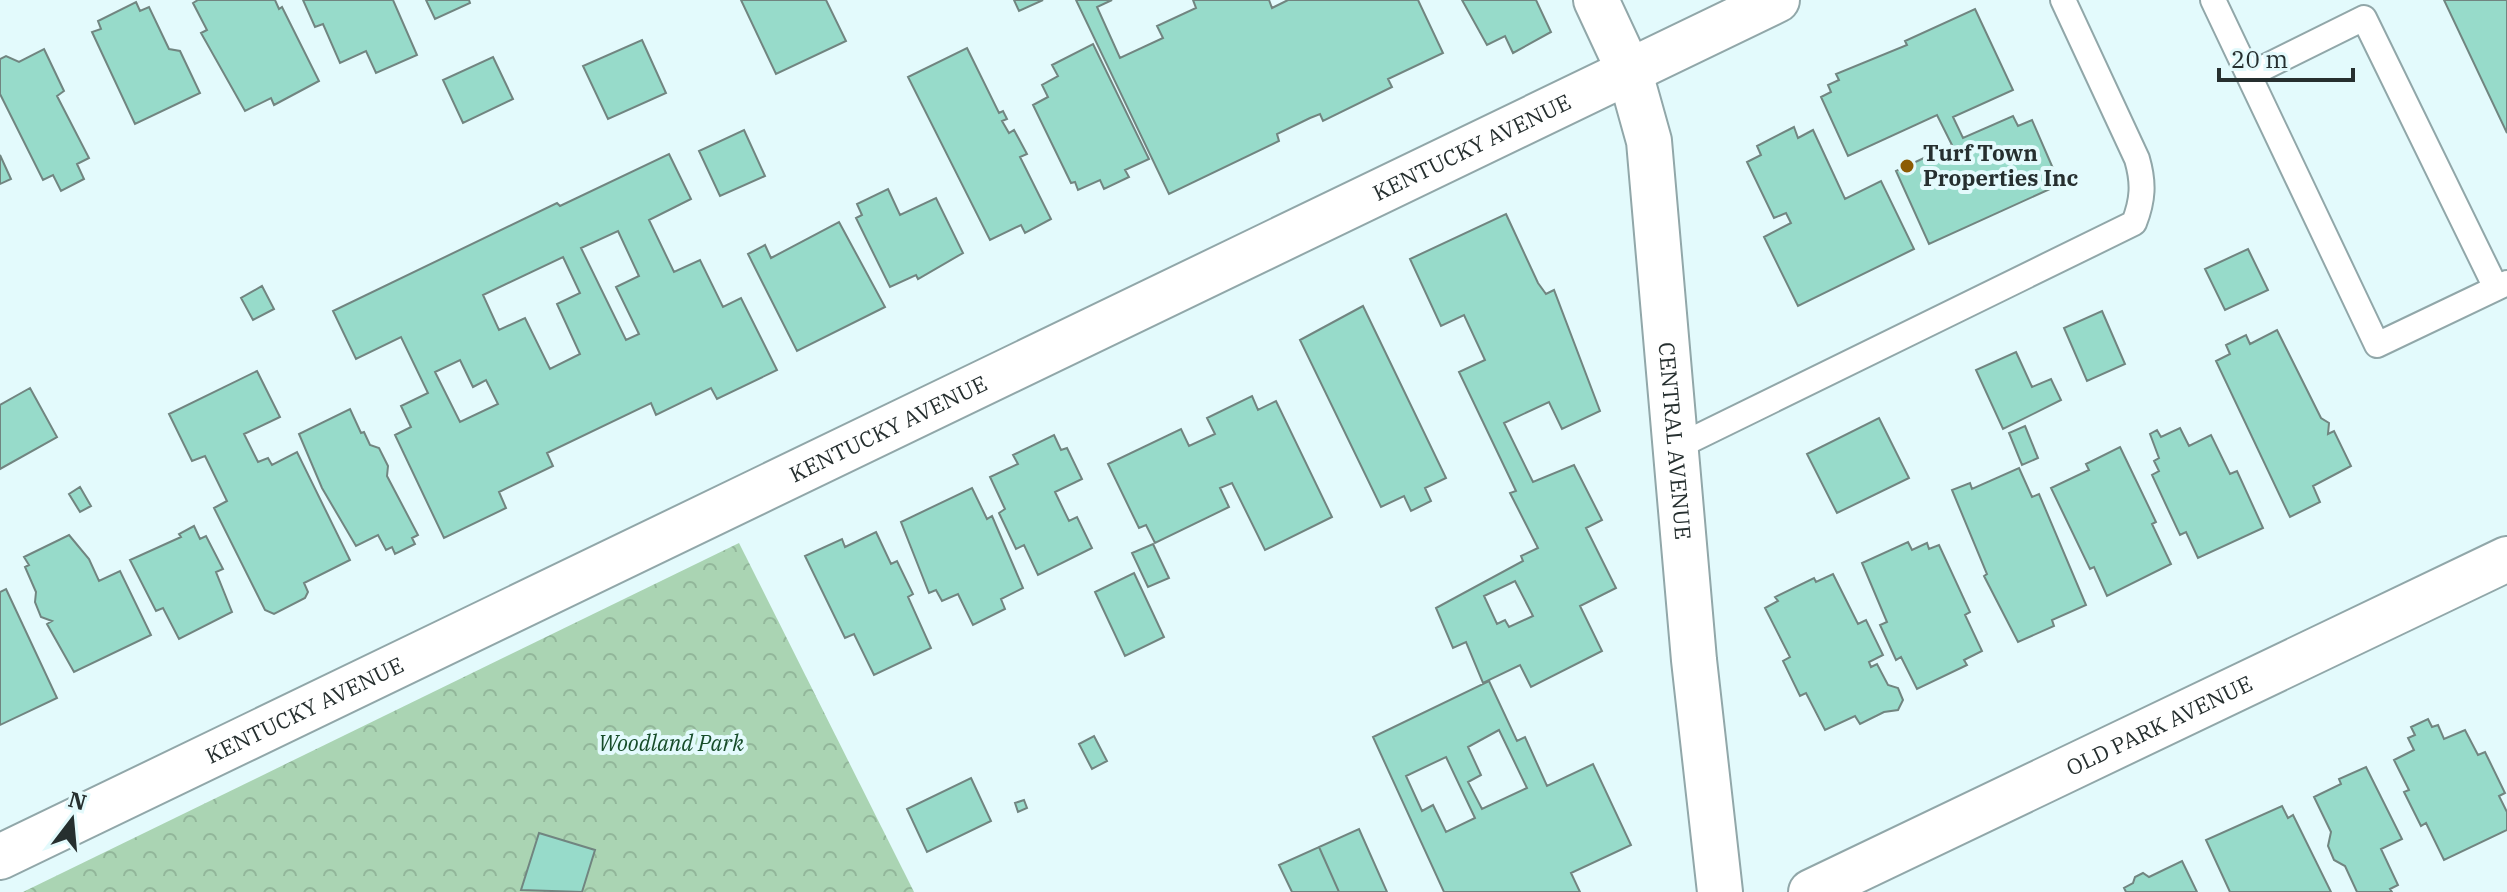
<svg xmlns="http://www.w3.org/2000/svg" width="2507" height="892" font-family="'IBM Plex Serif',serif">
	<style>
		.park { fill: url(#park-crowns) }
		.building { fill: #97dbca; stroke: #718580; stroke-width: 2; fill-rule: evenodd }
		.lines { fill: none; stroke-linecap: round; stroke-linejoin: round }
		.lane-casing { stroke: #91a7a9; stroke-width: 28 }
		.street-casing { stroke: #91a7a9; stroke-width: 48 }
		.lane { stroke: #fff; stroke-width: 24 }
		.street { stroke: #fff; stroke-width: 44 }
		.poi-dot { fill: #8c5c04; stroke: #e3fafc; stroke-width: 3 }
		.labels { text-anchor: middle; stroke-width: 8; stroke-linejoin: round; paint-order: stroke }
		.street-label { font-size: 22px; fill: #262f2f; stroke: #e3fafc }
		.poi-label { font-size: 22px; font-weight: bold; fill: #262f2f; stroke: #e3fafc; text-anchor: start }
		.park-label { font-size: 22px; font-style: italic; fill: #164c29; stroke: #e3fafc }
	</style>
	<defs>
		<pattern id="park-crowns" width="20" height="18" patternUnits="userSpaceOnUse" patternTransform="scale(2)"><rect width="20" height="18" fill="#aad4b3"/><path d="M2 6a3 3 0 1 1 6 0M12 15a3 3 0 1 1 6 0" fill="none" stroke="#92b69a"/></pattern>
	</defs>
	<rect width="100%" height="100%" fill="#e3fafc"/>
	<path class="park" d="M739 543 914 892H23Z"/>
	<path class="building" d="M198 0H275L279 9 282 7 319 81 274 105 271 98 245 111 201 33 207 30 193 3Z
		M303 0H393L417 55 376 73 366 51 340 63 323 24 315 27Z
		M426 0H469L470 3 435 19Z
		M741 0H826L846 41 776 74Z
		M1014 0H1043L1019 11Z
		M1076 0H1112L1097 7 1120 58 1163 38 1157 26 1196 8 1193 0H1269L1272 8 1288 0H1418L1443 53 1388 79 1392 87 1323 121 1320 114 1310 118 1277 134 1279 141 1169 194Z
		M1462 0H1536L1551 32 1513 53 1505 36 1487 45Z
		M2444 0H2507V133Z
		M136 2 140 11 149 7 169 49 180 51 200 93 135 124 92 32 101 29 98 21Z
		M1975 9 2013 90 1953 117 1963 138 2013 116 2018 126 2032 120 2055 173 2044 177 2050 189 1929 244 1896 171 1952 145 1937 115 1848 156 1821 97 1831 92 1828 85 1839 80 1836 74 1907 45 1905 41Z
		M642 40 666 93 608 119 583 66Z
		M1093 44 1149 159 1125 170 1129 177 1104 189 1100 180 1078 190 1075 182 1071 183 1033 105 1048 97 1042 85 1058 76 1052 65Z
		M967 48 999 113 1003 111 1007 119 1002 121 1009 133 1014 130 1027 154 1020 157 1051 219 1025 233 1021 225 990 240 908 77Z
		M44 49 64 91 57 96 89 158 77 164 84 179 61 191 53 175 43 180 0 94V59L6 56 19 62Z
		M493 57 513 99 463 123 443 80Z
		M1794 127 1798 138 1813 130 1845 199 1881 181 1914 249 1798 306 1764 237 1791 223 1786 213 1774 218 1747 162 1761 155 1757 146Z
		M744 130 765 176 720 196 699 151Z
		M669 154 691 199 649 220 674 272 700 260 723 307 741 298 777 370 717 399 711 388 656 415 651 403 547 453 553 466 499 492 506 508 444 538 395 435 411 427 401 406 428 393 401 337 356 359 333 311 557 203 560 206ZM618 231 639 276 616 287 639 334 626 340 581 248ZM563 257 580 293 557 304 580 354 550 369 525 318 499 330 483 295ZM460 360 473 387 486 380 498 404 460 422 435 372Z
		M0 155 11 179 0 184Z
		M888 189 900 215 936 198 963 253 918 279 916 275 890 287 856 218 862 215 857 204Z
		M1506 214 1538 283 1546 294 1554 290 1600 411 1562 429 1549 402 1504 423 1533 482 1574 465 1602 520 1586 528 1616 588 1580 606 1602 651 1531 687 1520 665 1483 683 1466 642 1453 648 1436 608 1523 561 1521 556 1538 548 1510 493 1516 491 1459 372 1485 360 1464 315 1441 326 1410 259ZM1515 581 1533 616 1509 627 1505 620 1497 624 1484 596Z
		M839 222 885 307 797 351 748 254 765 245 771 258Z
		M2248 249 2268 290 2225 310 2205 269Z
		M262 286 274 309 253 320 241 298Z
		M1363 306 1446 478 1425 488 1431 501 1411 511 1404 496 1381 507 1300 340Z
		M2102 311 2125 364 2087 381 2064 328Z
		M2277 330 2321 418 2329 423 2328 434 2334 431 2351 466 2313 486 2320 502 2290 517 2216 361 2230 354 2226 345 2246 335 2250 344Z
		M2016 352 2032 387 2051 379 2061 400 2003 429 1976 370Z
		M257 371 280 417 244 434 258 462 268 458 272 465 297 452 350 560 304 583 308 592 305 598 274 614 265 610 214 508 227 501 205 456 192 461 169 414Z
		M30 388 57 437 0 469V405Z
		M1252 396 1258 410 1276 401 1332 517 1265 550 1232 483 1220 488 1229 507 1155 543 1146 525 1139 528 1108 464 1181 429 1189 446 1215 434 1207 418Z
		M350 409 361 433 364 432 370 445 379 448 388 466 387 476 418 535 412 538 415 544 395 554 392 547 386 550 378 535 356 546 322 488 299 434Z
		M1879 418 1909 478 1837 513 1807 454Z
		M2025 426 2038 458 2022 465 2009 433Z
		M2180 428 2189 446 2211 435 2230 474 2237 471 2263 528 2198 558 2186 532 2180 535 2152 475 2159 471 2154 461 2159 458 2150 434 2157 430 2161 437Z
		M1054 435 1061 450 1067 448 1082 479 1055 492 1069 521 1077 517 1092 548 1038 575 1024 545 1016 549 999 513 1005 509 990 477 1018 464 1013 455Z
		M2120 447 2156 522 2152 524 2171 564 2107 596 2094 567 2090 569 2051 488 2089 470 2086 464Z
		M2019 468 2032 497 2039 494 2086 605 2052 620 2054 626 2018 642 1984 576 1987 574 1952 490 1970 483 1972 489Z
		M80 487 91 506 80 512 69 494Z
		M972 488 987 519 992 516 1023 588 1001 599 1005 609 973 625 958 594 942 601 936 590 929 593 901 522Z
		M194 526 200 539 206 536 223 569 216 572 232 612 179 639 163 608 156 611 130 560 181 537 179 534Z
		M876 532 891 564 897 561 913 594 908 597 931 648 874 675 854 634 845 638 805 556 842 539 845 547Z
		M69 535 89 559 99 581 120 571 151 635 74 672 47 624 52 621 41 617 35 602 36 592 25 567 29 565 24 557Z
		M1908 542 1912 550 1927 543 1929 549 1939 545 1970 612 1965 615 1982 651 1964 660 1967 665 1917 689 1901 657 1896 660 1880 625 1887 622 1862 563Z
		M1153 544 1169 578 1148 587 1132 553Z
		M1134 573 1164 637 1125 656 1095 592Z
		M1833 574 1858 624 1866 620 1883 655 1869 662 1871 667 1877 664 1888 685 1898 688 1903 700 1898 710 1884 712 1860 724 1855 716 1825 730 1806 693 1800 696 1783 661 1790 657 1765 608 1778 601 1775 597 1814 578 1816 582Z
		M6 589 57 698 0 725V592Z
		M1489 681 1517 741 1525 737 1547 786 1593 764 1631 845 1571 873 1580 892H1444L1373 737ZM1499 730 1527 788 1482 809 1468 782 1481 775 1468 747ZM1446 757 1475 818 1446 832 1433 805 1422 811 1406 776Z
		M2428 719 2432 727 2438 725 2444 739 2465 730 2478 755 2485 752 2505 793 2499 796 2507 812V830L2444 860 2426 823 2421 826 2404 792 2409 790 2394 760 2414 750 2408 738 2415 735 2411 727Z
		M1094 736 1107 761 1092 769 1079 744Z
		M2366 767 2402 839 2381 849 2398 885 2390 889 2392 892H2357L2345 866 2334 860 2328 846 2331 832 2314 797 2341 784 2339 779Z
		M971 778 991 821 927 852 907 809Z
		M1024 800 1027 808 1018 812 1015 803Z
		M2282 806 2288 818 2293 815 2331 892H2230L2206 840Z
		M1359 829 1387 892H1339L1319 847Z
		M539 833 595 850 582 892 521 890Z
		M1319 847 1339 892H1292L1279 865Z
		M2182 861 2197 892H2126L2124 888 2133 883 2135 877 2143 873 2149 877Z"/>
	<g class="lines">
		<defs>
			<path id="lane" d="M2213 0 2377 345 2507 283
				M2249 75 2364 18 2496 288
				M1675 448 2134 223C2143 200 2144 183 2137 159L2063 0"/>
			<g id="street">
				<path id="s1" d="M1596 0 1630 73 1649 141 1694 660 1720 892"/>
				<path id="s2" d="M0 857 1777 0"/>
				<path id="s3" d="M1811 892 2507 559"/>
			</g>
		</defs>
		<use href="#lane" class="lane-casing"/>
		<use href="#street" class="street-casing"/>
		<use href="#lane" class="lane"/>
		<use href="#street" class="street"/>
	</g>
	<circle class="poi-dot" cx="1907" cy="166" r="8"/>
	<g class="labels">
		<g class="street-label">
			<text dy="8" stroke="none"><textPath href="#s2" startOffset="1634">KENTUCKY AVENUE</textPath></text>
			<text dy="8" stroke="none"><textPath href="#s2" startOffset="986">KENTUCKY AVENUE</textPath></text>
			<text dy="8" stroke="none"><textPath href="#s1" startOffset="452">CENTRAL AVENUE</textPath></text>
			<text dy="8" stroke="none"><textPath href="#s2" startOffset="338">KENTUCKY AVENUE</textPath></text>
			<text dy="8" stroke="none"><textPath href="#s3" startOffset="386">OLD PARK AVENUE</textPath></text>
		</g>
		<g class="poi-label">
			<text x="1923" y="161">Turf Town<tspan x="1923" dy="25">Properties Inc</tspan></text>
		</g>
		<g class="park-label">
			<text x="671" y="751">Woodland Park</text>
		</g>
	</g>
	<g transform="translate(72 820) rotate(16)" stroke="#e3fafc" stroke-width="6" paint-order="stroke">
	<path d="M0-6L14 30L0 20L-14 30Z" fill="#262f2f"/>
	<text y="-12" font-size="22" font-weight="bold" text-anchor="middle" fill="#262f2f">N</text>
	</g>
	<path d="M2219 68v12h134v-12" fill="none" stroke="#262f2f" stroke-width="4"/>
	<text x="2231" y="68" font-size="24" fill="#262f2f" stroke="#e3fafc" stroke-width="6" paint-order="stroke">20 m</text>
</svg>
